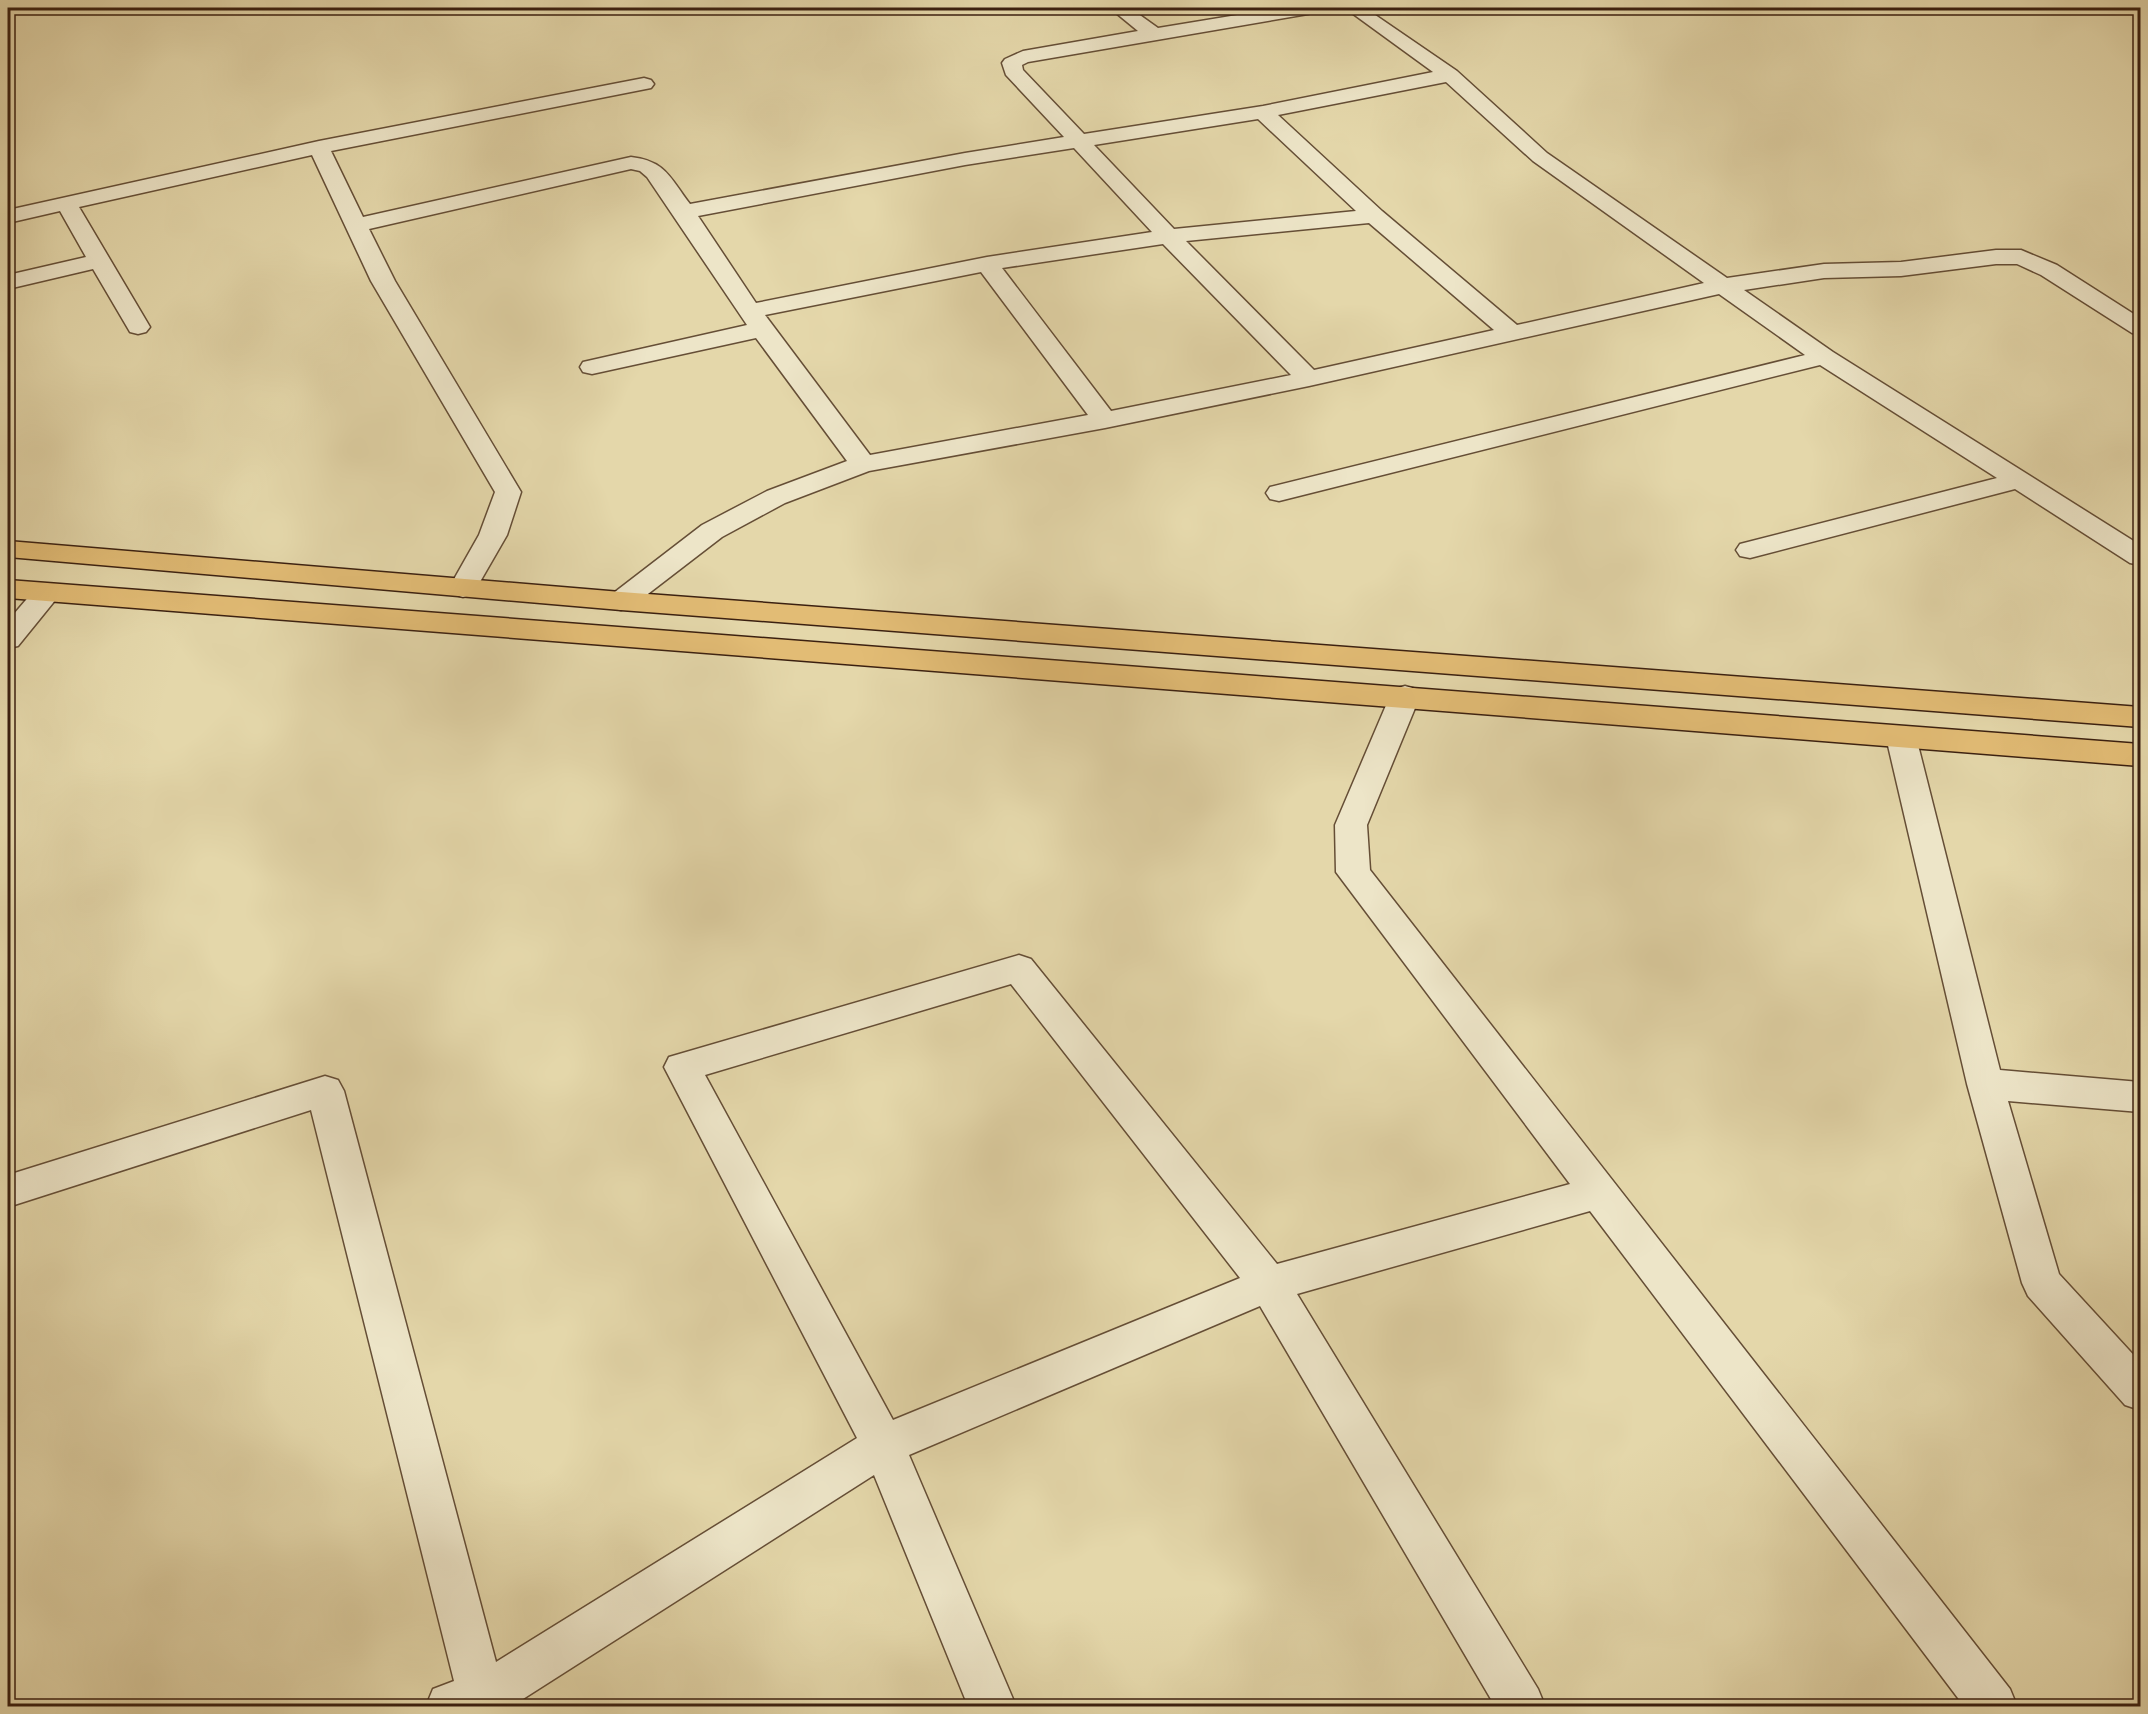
<svg xmlns="http://www.w3.org/2000/svg" width="2148" height="1714" font-family="'IM FELL DW Pica',serif">
	<style>
		.lines { fill: none; stroke-linecap: round; stroke-linejoin: round }
		.street-casing { stroke: #654e36; stroke-width: 3 }
		.highway-casing { stroke: #3b2010; stroke-width: 3 }
		.street { fill: #ede5c8; fill-rule: evenodd }
		.highway { fill: #e2bc75; fill-rule: evenodd }
	</style>
	<rect width="100%" height="100%" fill="#e4d7aa"/>
	<filter id="stains"><feTurbulence type="fractalNoise" baseFrequency=".00333" numOctaves="4"/><feColorMatrix values="0 0 0 0 .2 0 0 0 0 .09 0 0 0 0 .02 0 0 0 .5 -.17"/></filter>
	<radialGradient id="worn" r=".72"><stop offset=".6" stop-color="#630" stop-opacity="0"/><stop offset="1" stop-color="#630" stop-opacity=".3"/></radialGradient>
	<g class="lines">
		<defs>
			<path id="street" d="M1110 8H1130L1158 28 1279 8H1317L1315 12 1308 14 1028 62 1022 65 1023 70 1084 134 1263 106 1433 72 1345 8H1365L1457 71 1547 153 1727 278 1824 264 1901 262 1996 250H2021L2057 265 2140 318V335L2132 333 2041 275 2017 264H1996L1901 276 1824 278 1744 290 1833 352 2140 545V565L2130 563 2015 489 1750 558 1740 556 1736 550 1740 544 1997 478 1820 365 1279 501 1270 499 1266 493 1270 487 1805 355 1719 294 1309 386 1105 428 869 471 785 503 722 537 631 607 621 610 611 607 607 601 611 595 702 525 767 491 847 461 756 338 592 374 583 372 580 367 583 362 747 325 647 177 640 171 631 169 369 229 395 281 521 492 507 535 473 594 463 597 453 594 449 588 479 535 495 492 371 281 312 155 79 207 150 327 146 332 138 334 130 332 93 269 8 289V275L86 257 60 211 8 223V210L319 141 644 78 651 80 654 84 651 88 331 151 363 217 631 157C666 161 670 178 690 204L965 153 1064 137 1006 75 1002 63 1005 59 1023 51 1138 31ZM1446 82 1533 161 1704 283 1517 325 1382 211 1278 115ZM1258 119 1356 211 1174 229 1094 145ZM1074 148 1152 232 987 257 756 303 698 216 965 165ZM1369 223 1494 330 1314 370 1186 241ZM1163 244 1291 375 1111 411 1002 268ZM981 272 1088 415 870 455 765 315Z
				M47 584 57 587 61 593 18 646 8 648V621L37 587Z
				M1405 686 1416 689 1420 696 1367 825 1370 870 2010 1689 2017 1706H1964L1590 1211 1297 1294 1538 1689 1545 1706H1495L1260 1306 909 1455 1016 1706H968L874 1475 512 1706H426L433 1689 454 1681 311 1110 8 1207V1175L325 1076 338 1080 344 1091 496 1662 857 1438 664 1067 669 1057 1019 955 1031 959 1277 1264 1570 1184 1336 872 1335 825 1390 696 1394 689ZM1011 984 1240 1278 893 1420 705 1075Z
				M1901 727 1912 730 1916 737 2000 1070 2140 1082V1112L2008 1101 2059 1274 2140 1362V1410L2125 1405 2028 1296 2022 1283 1967 1084 1886 737 1890 730Z"/>
			<path id="highway" d="M8 541 621 592 2140 707V727L621 610 8 557Z
				M8 580 2140 744V766L8 598Z"/>
		</defs>
		<use href="#street" class="street-casing"/>
		<use href="#highway" class="highway-casing"/>
		<use href="#street" class="street"/>
		<use href="#highway" class="highway"/>
	</g>
	<rect width="2148" height="1714" fill="none" stroke="#e4d7aa" stroke-width="30"/>
	<rect x="9" y="9" width="2130" height="1696" fill="none" stroke="#3b2010" stroke-width="3"/>
	<rect x="15" y="15" width="2118" height="1684" fill="none" stroke="#3b2010" stroke-width="1.5"/>
	<rect width="100%" height="100%" filter="url(#stains)"/>
	<rect width="100%" height="100%" fill="url(#worn)"/>
</svg>
